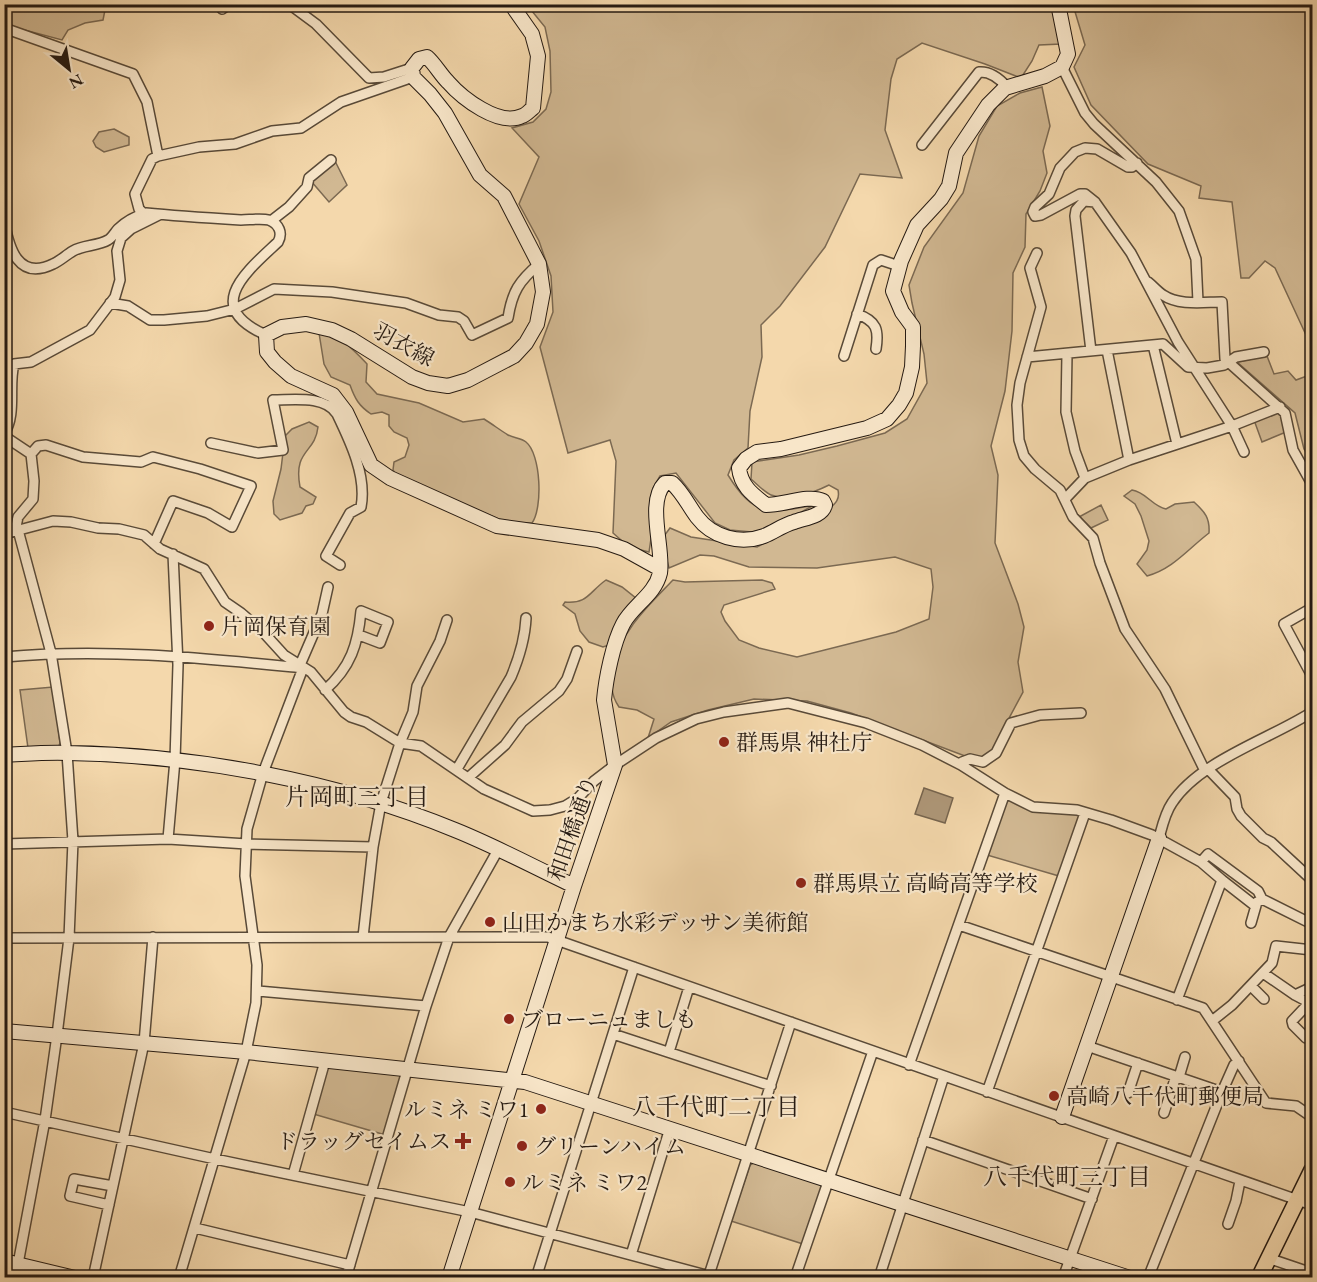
<svg xmlns="http://www.w3.org/2000/svg" width="1317" height="1282" font-family="'EB Garamond','Noto Serif JP',serif">
	<style>
		.green { fill: #d1b892; stroke: #7b6952; stroke-width: 1.5 }
		.water { fill: #ae9778; stroke: #77654f; stroke-width: 1.5 }
		.lines { fill: none; stroke-linecap: round; stroke-linejoin: round }
		.street-casing { stroke: #594a38; stroke-width: 12 }
		.secondary-casing { stroke: #251a12; stroke-width: 16 }
		.primary-casing { stroke: #251a12; stroke-width: 18 }
		.street { stroke: #f8e6c9; stroke-width: 9 }
		.secondary { stroke: #f8e6c9; stroke-width: 14 }
		.primary { stroke: #f4d8ac; stroke-width: 15 }
		.poi-dot { fill: #8f2418; stroke: #f8e6c9; stroke-width: 2 }
		.labels { text-anchor: middle; stroke-width: 4.5; stroke-linejoin: round; paint-order: stroke }
		.street-label { font-size: 22px; fill: #251a12; stroke: #f8e6c9 }
		.poi-label { font-size: 22px; fill: #251a12; stroke: #f8e6c9; text-anchor: start }
		.neighbourhood-label { font-size: 24px; fill: #251a12; stroke: #f8e6c9 }
	</style>
	<rect width="100%" height="100%" fill="#f4d8ac"/>
	<filter id="stains"><feTurbulence type="fractalNoise" baseFrequency=".00333" numOctaves="4"/><feColorMatrix values="0 0 0 0 .2 0 0 0 0 .09 0 0 0 0 .02 0 0 0 .5 -.17"/></filter>
	<radialGradient id="worn" r=".72"><stop offset=".6" stop-color="#630" stop-opacity="0"/><stop offset="1" stop-color="#630" stop-opacity=".3"/></radialGradient>
	<path class="green" d="M4 5H106L103 20 85 23 68 30 62 40 21 29 10 38 5 53Z
		M527 5H1058L1061 44 1039 45 1032 61 1021 78 985 64 922 43 897 59 891 79 885 130 902 178 860 174 825 247 780 306 761 325 762 357 750 411 748 448 734 460 728 475C754 517 769 514 814 505L771 529 752 532 730 530 715 523 676 473 660 476 653 488V525L649 552 629 547 613 533 616 461 610 440 568 453 540 347 553 312 551 276 539 241 519 204 539 157 512 128 533 122 546 109 551 92 550 51 545 27Z
		M1073 5H1312V348L1275 268 1265 261 1249 278H1241L1232 202 1199 198 1201 186 1148 164 1091 105 1074 67 1085 45Z
		M1042 87 1050 126 1043 151 1047 173 1040 191 1026 214 1025 247 1013 273 1012 331 1005 391 991 446 998 475 995 543 1018 604 1024 627 1018 662 1023 692 992 750 983 758 965 756 851 713 807 701 754 699 708 710 671 722 648 738 654 719 637 710 619 707C610 694 611 682 614 667 621 630 648 606 673 580L685 582 762 580 772 583 775 589 724 605 721 612 725 621 739 640 759 648 797 657 896 632 929 619 933 587 931 569 895 557 817 568 749 567 714 556 700 555 669 568 664 549V536L670 528 691 537 757 547 829 509C836 503 840 499 838 490L829 485C813 493 788 502 771 495 764 492 757 484 751 479L752 462 799 455 837 446 885 433 907 419 927 383 924 354 912 303 909 285 924 247 963 193 979 136 997 106 1020 93Z
		M114 129 129 137V145L104 152 96 147 93 141 99 132Z
		M335 161 347 185 329 202 311 181Z
		M319 333C343 338 351 347 367 364L366 382 377 394 419 403 463 422 484 419C492 424 500 430 508 435 513 438 521 438 526 442 541 454 543 508 532 523H515L501 520 396 475 393 470 394 462 405 457 409 445 407 438 394 432 389 426V415L382 412 371 414C359 406 355 399 350 385L331 377 324 364Z
		M1267 356 1274 374 1288 371 1296 380 1312 374V462L1304 449 1295 413 1237 362Z
		M1277 412 1282 413 1286 432 1262 442 1254 420Z
		M309 422 318 427C315 454 293 449 300 487L316 497 313 504 306 506 302 513 280 520 274 514 273 501 281 469 285 436 292 429Z
		M1132 490C1146 492 1152 506 1166 509L1175 504 1194 502C1205 512 1210 518 1209 533 1188 549 1173 569 1147 576L1137 564 1147 550 1149 541 1141 516 1135 504 1124 496Z
		M1101 505 1108 520 1091 528 1079 517Z
		M606 580 622 587 637 599 609 645 603 647 589 642 580 631 575 614 563 605 565 602C588 604 589 592 606 580Z
		M53 687 60 743 58 748H28L20 690Z
		M1010 799 1076 813 1080 819 1059 876 987 855 1006 801Z
		M325 1061 409 1068 389 1136 310 1113Z
		M757 1161 823 1185 803 1244 731 1221 750 1165Z"/>
	<path class="water" d="M924 788 953 798 945 823 915 814Z"/>
	<g class="lines">
		<defs>
			<path id="street" d="M289 4 316 24 369 78 384 77 412 68
				M222 9 229 4
				M4 28 133 74 147 102 158 156
				M1062 67 1085 113 1094 124 1156 182 1179 211 1196 259 1198 302
				M922 145 979 72C991 71 1000 79 1007 87
				M1137 163 1132 167H1128L1097 149 1085 148 1075 152 1060 168 1049 194 1035 207 1033 212 1035 216 1041 215 1080 194H1085L1095 202 1131 253 1178 342 1232 426 1244 452
				M144 214 139 209 135 194 152 159 158 156 199 147 235 144 272 131 301 128 341 102 413 77
				M4 221C9 248 18 281 53 264 60 261 66 255 73 251 83 245 98 246 108 240 112 238 115 232 118 229 125 222 136 216 146 213 177 216 209 218 241 220 249 220 261 218 269 220 279 224 283 233 278 242 246 272 202 307 266 335
				M271 221 289 207 307 187 309 178 331 160
				M1037 253 1030 268 1041 307 1020 383 1017 405 1019 440 1024 456 1035 469 1060 490 1073 517 1093 538 1100 563 1125 629 1165 689 1205 771
				M1148 282C1153 286 1158 292 1163 295 1179 306 1204 302 1222 302L1225 359 1285 413 1293 450 1312 484
				M110 303 128 306 150 320H164L207 316 235 309 274 289 332 292 406 303 439 315 458 317 464 321 472 335 508 318C512 292 519 281 539 264
				M857 314C877 321 879 330 876 349
				M1153 345 1177 444
				M1107 350 1129 460
				M1091 351 1075 216 1076 210 1084 201 1095 202
				M1067 354 1066 412 1075 451 1085 478
				M844 356 873 265 881 260 899 266
				M1027 357 1163 344 1188 367 1207 368 1224 365 1236 357 1264 352
				M4 434C17 414 8 386 14 364L31 362 90 330 115 297 120 280 117 251 121 238 131 229 159 215
				M4 436 31 454
				M211 443 258 453 283 450 273 400C293 400 325 395 337 414
				M1065 499 1085 478 1129 460 1232 426 1280 407
				M15 531 18 517 33 499 34 481 31 454 38 446 46 445 83 457 141 462 153 457 200 469 251 486 232 527 208 513 173 501 154 544
				M4 534 53 521 71 522 98 528 119 529 144 535 160 549 204 569 225 602 241 613 264 633 284 655 311 672 344 712 351 717 366 722 400 743 421 746 484 789 533 811 550 810 565 806 578 798 594 781 615 765 656 738 696 719 724 712 788 703 866 723 922 745 961 765 1005 793 1033 807 1077 810 1111 820 1152 835 1201 862 1222 880 1177 1000
				M340 565 326 556 350 513 361 507C367 476 350 441 337 414L342 413
				M1312 608 1284 624 1312 676
				M4 657C107 648 201 658 303 668L263 773 247 829 245 876 257 965 256 1003 246 1052 179 1278
				M300 665 322 614 328 587
				M325 690C351 667 358 644 361 611L388 622 380 643 359 635
				M961 765 962 762 970 759 983 762 996 753 1011 723 1040 715 1081 713
				M457 769 511 677C519 658 525 639 526 618
				M1208 769 1235 797 1237 809 1241 816 1263 838 1271 842 1312 880
				M469 777 505 745 522 722 559 691 567 679 577 651
				M1159 838C1162 827 1165 813 1172 803 1199 761 1270 739 1312 712
				M168 839 175 760 178 665 173 554
				M4 844 168 839 247 844 373 847
				M1201 862 1208 854 1258 891 1262 899 1312 924
				M1222 880 1254 905 1262 899
				M1251 923 1257 902
				M959 925 1203 1008 1266 1103 1296 1106 1312 1117
				M363 937 373 847 381 803 400 743 413 712 417 686 440 641 447 620
				M4 938 548 937 1312 1205
				M1263 973 1295 995 1312 1004
				M1251 986 1264 999
				M258 991 426 1006
				M1295 995 1312 987
				M1212 1021 1232 1005 1272 963 1276 946 1312 950
				M613 1034 771 1086
				M1306 1038 1293 1025 1292 1021 1309 1003
				M1087 1046 1222 1092
				M669 1052 689 987
				M909 1065 1005 793
				M1179 1077 1185 1057
				M987 1092 1085 813
				M1128 1093 1138 1063
				M4 1112 215 1159 470 1212 717 1278
				M1164 1113 1176 1076
				M923 1140 1092 1199
				M293 1175 325 1061
				M109 1205 70 1196 74 1179 113 1186
				M1228 1224 1236 1201 1240 1181
				M195 1228 350 1265
				M631 1255 670 1128
				M1268 1258 1312 1273
				M18 1264 45 1120 57 1035 69 938 73 841 67 753 51 653 18 530
				M93 1278 144 1043 153 937
				M346 1278 426 1006 449 937 498 850
				M536 1278 634 967
				M708 1278 791 1022
				M795 1278 873 1051
				M879 1278 944 1076
				M1063 1278 1114 1136
				M1148 1278 1222 1092 1234 1065 1239 1061"/>
			<path id="secondary" d="M511 4 532 34 538 56 533 108C530 110 526 115 522 116 499 127 462 98 448 82 440 74 435 64 427 57L419 59 412 68 413 77 430 94 445 113 480 175 504 196 539 264 543 292 537 324 526 343 514 356 468 380 448 386 428 383 412 377 351 339 332 330 306 324 282 327 266 335 267 352 275 362 291 376 333 395 346 412 371 465 390 478 497 526 598 540 624 549 660 569
				M4 755C26 754 47 752 68 753 196 755 336 781 455 830 495 846 534 867 574 886
				M4 1031 246 1052 525 1082 1130 1278
				M1062 1117 1159 838
				M4 1261 75 1278
				M449 1278 574 886 615 765 604 700C606 678 613 643 623 624 632 606 655 595 660 573 664 549 646 502 665 483H672C683 493 688 505 697 517 712 537 740 545 764 536 774 532 783 525 794 522 804 518 822 517 825 505L823 501C809 494 784 505 766 505 752 494 741 486 739 468L746 459 757 452 781 449 867 428 887 419 899 405 906 393 912 367 913 346V327L902 312 893 291 901 261 917 225 941 199 949 186 956 153 988 105 1005 88 1045 76 1062 67 1068 54 1058 4"/>
			<path id="primary" d="M1259 1278 1312 1170"/>
		</defs>
		<use href="#street" class="street-casing"/>
		<use href="#secondary" class="secondary-casing"/>
		<use href="#primary" class="primary-casing"/>
		<use href="#street" class="street"/>
		<use href="#secondary" class="secondary"/>
		<use href="#primary" class="primary"/>
	</g>
	<g class="poi-dot">
		<circle cx="209" cy="626" r="6"/>
		<circle cx="724" cy="742" r="6"/>
		<circle cx="801" cy="883" r="6"/>
		<circle cx="490" cy="922" r="6"/>
		<circle cx="509" cy="1019" r="6"/>
		<circle cx="1054" cy="1096" r="6"/>
		<circle cx="541" cy="1109" r="6"/>
		<path d="M460 1132h6v6h6v6h-6v6h-6v-6h-6v-6h6z"/>
		<circle cx="522" cy="1146" r="6"/>
		<circle cx="510" cy="1182" r="6"/>
	</g>
	<g class="labels">
		<g class="street-label">
			<text transform="translate(404 344) rotate(29)" y="8">羽衣線</text>
			<text transform="translate(572 828) rotate(-71)" y="8">和田橋通り</text>
		</g>
		<g class="poi-label">
			<text x="221" y="634">片岡保育園</text>
			<text x="736" y="750">群馬県 神社庁</text>
			<text x="813" y="891">群馬県立 高崎高等学校</text>
			<text x="502" y="930">山田かまち水彩デッサン美術館</text>
			<text x="521" y="1027">ブローニュましも</text>
			<text x="1066" y="1104">高崎八千代町郵便局</text>
			<text x="529" y="1117" text-anchor="end">ルミネ ミワ1</text>
			<text x="451" y="1149" text-anchor="end">ドラッグセイムス</text>
			<text x="534" y="1154">グリーンハイム</text>
			<text x="522" y="1190">ルミネ ミワ2</text>
		</g>
		<g class="neighbourhood-label">
			<text x="357" y="805">片岡町三丁目</text>
			<text x="716" y="1115">八千代町二丁目</text>
			<text x="1067" y="1185">八千代町三丁目</text>
		</g>
	</g>
	<rect width="1317" height="1282" fill="none" stroke="#f4d8ac" stroke-width="24"/>
	<rect x="6" y="6" width="1305" height="1270" fill="none" stroke="#251a12" stroke-width="3"/>
	<rect x="12" y="12" width="1293" height="1258" fill="none" stroke="#251a12" stroke-width="1.5"/>
	<g transform="translate(69 69) rotate(150)" stroke="#f8e6c9" stroke-width="4.5" paint-order="stroke">
	<path d="M0-4.5L10 22L0 15L-10 22Z" fill="#251a12"/>
	<text y="-9" font-size="16" font-weight="bold" text-anchor="middle" fill="#251a12">N</text>
	</g>
	<rect width="100%" height="100%" filter="url(#stains)"/>
	<rect width="100%" height="100%" fill="url(#worn)"/>
</svg>
